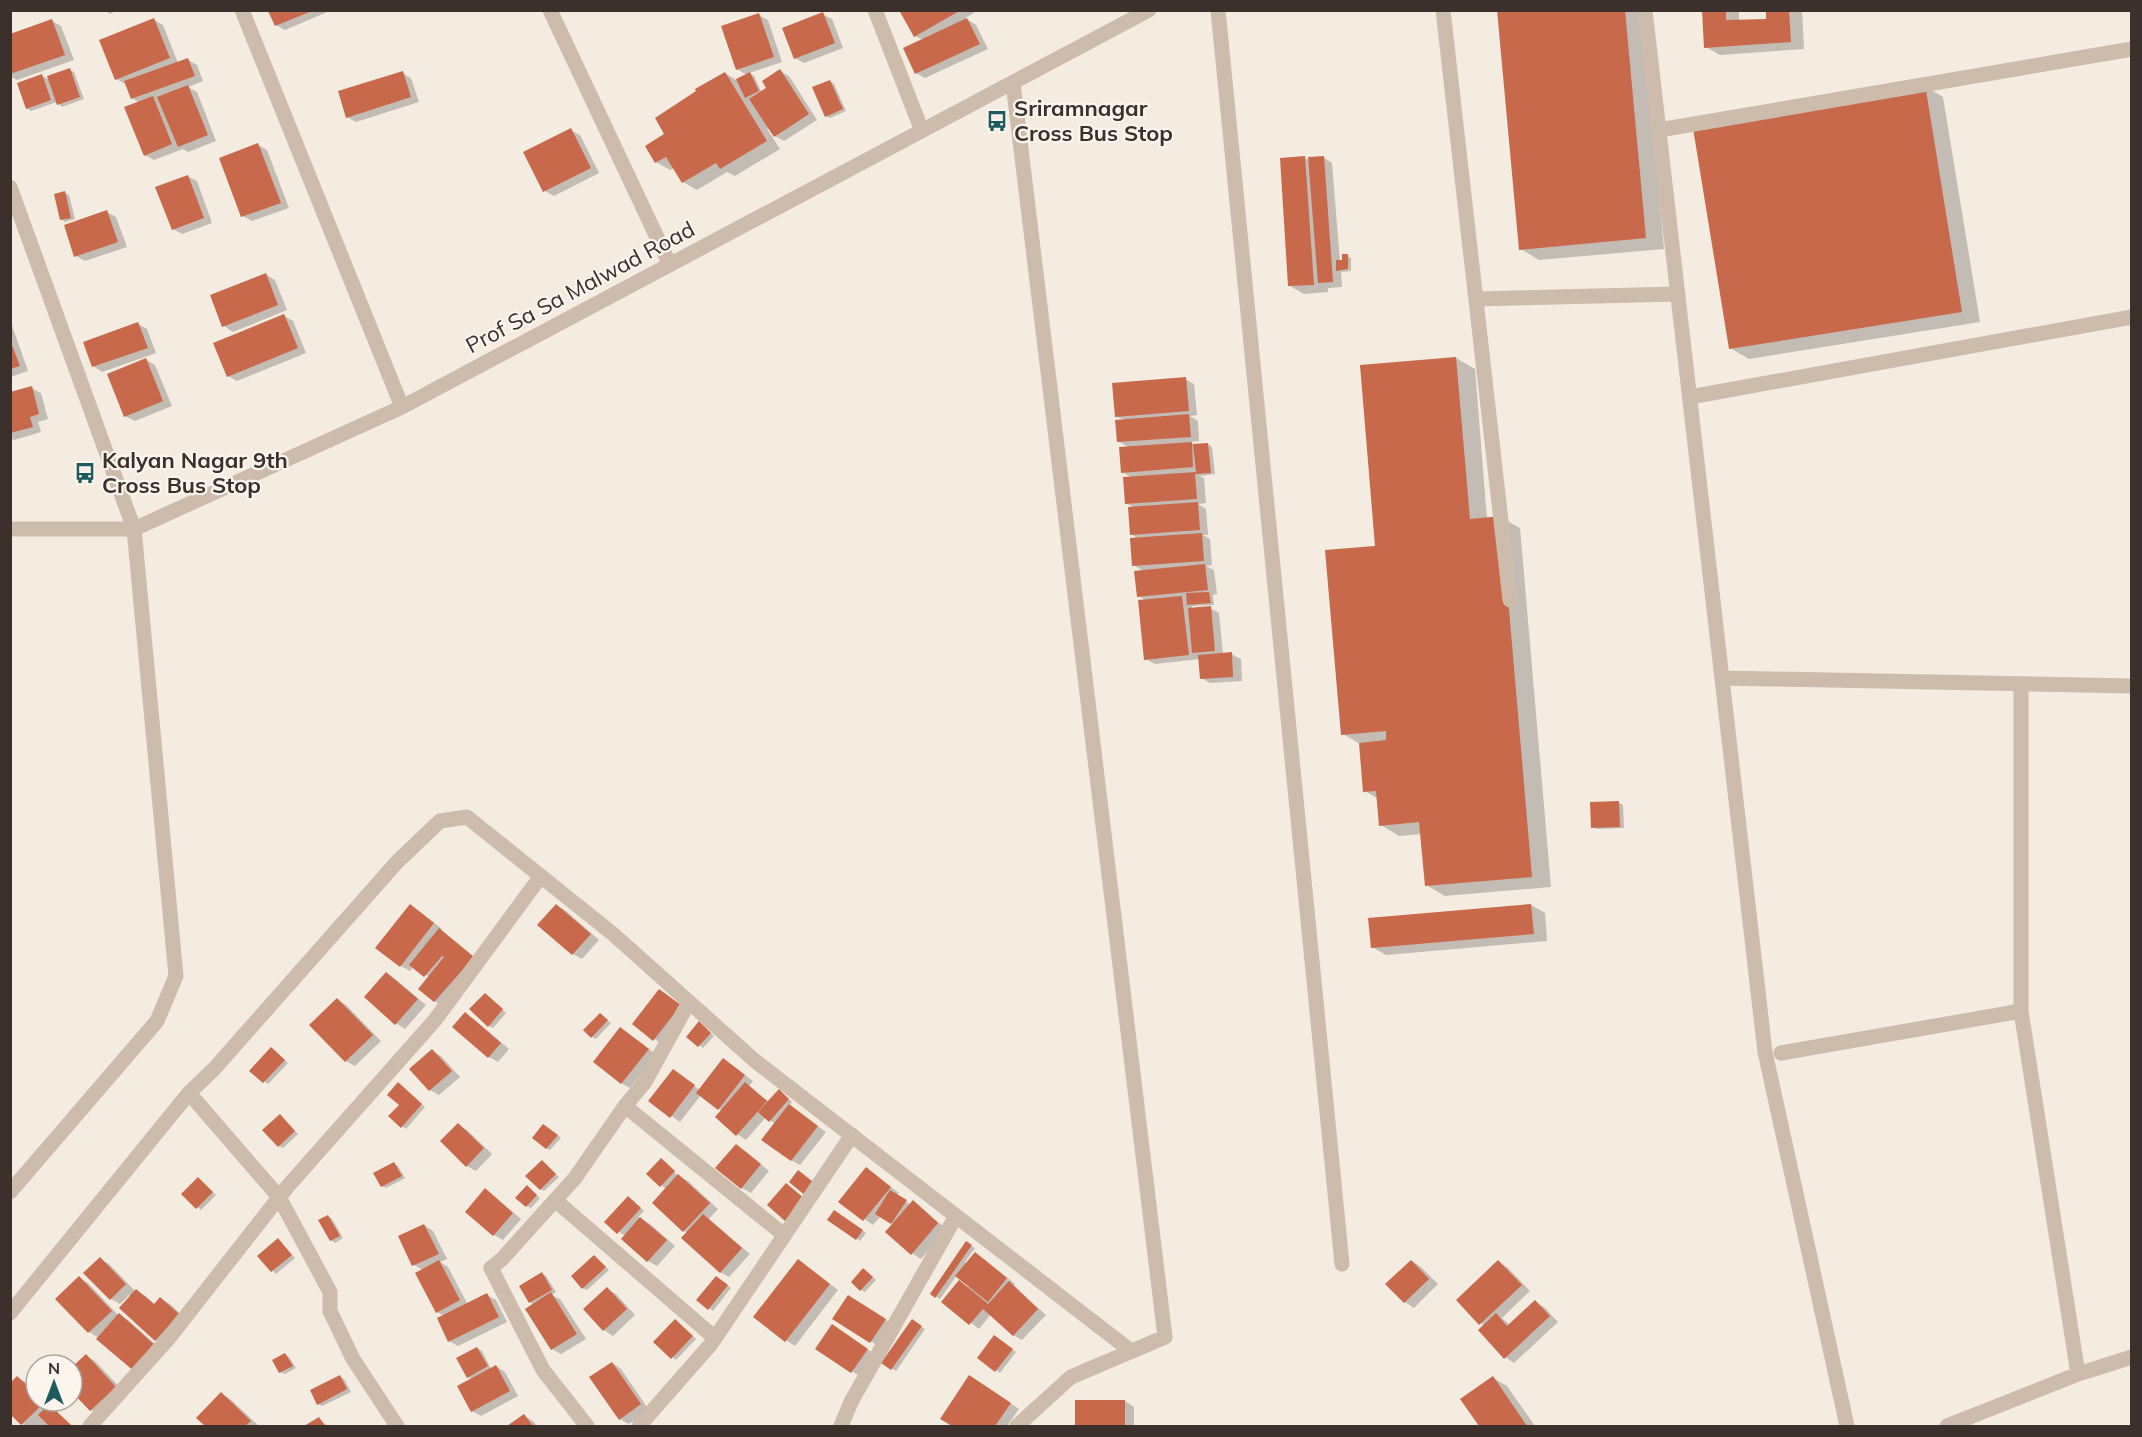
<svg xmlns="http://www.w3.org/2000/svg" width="2142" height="1437" font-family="Mulish,sans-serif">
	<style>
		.shadow { fill: #0003 }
		.building { fill: #c8694b }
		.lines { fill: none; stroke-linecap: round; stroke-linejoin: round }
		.minor { stroke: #cdbbac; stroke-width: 15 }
		.labels { text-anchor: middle; stroke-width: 4.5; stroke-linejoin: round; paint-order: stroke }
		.poi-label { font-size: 22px; font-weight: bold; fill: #3b302b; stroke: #fbf5ee; text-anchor: start }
		.street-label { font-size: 22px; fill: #3b302b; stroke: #fbf5ee }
	</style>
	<rect width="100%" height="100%" fill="#f4ebe1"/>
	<path class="shadow" d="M104 10H117L110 14Z
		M269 10H332L285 30 276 25Z
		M901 10H972L974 13 965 18 976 25 988 49 925 78 916 73 923 40 915 36Z
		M1499 10H1643L1664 249 1539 260 1521 249Z
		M1703 10H1739V21L1767 20V10H1802L1804 49 1720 55 1706 47Z
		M822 14 832 19 843 48 804 63 795 58Z
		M759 15 768 20 782 62 749 73 754 76 762 93 768 89 780 71 789 76 817 120 784 141 775 136 770 128 767 129 780 149 735 176 727 172 697 190 683 182 674 168 670 170 656 162 666 135 725 73 736 80 747 75 737 69Z
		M154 20 163 25 178 63 188 60 197 65 203 81 188 87 197 92 216 141 188 152 183 149 154 160 145 155 140 103 132 98 126 84 116 79Z
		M52 21 61 26 74 60 17 80 10 76V35Z
		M70 70 74 72 84 99 62 107 57 102 31 111 27 108 42 76 50 80Z
		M402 73 411 78 419 102 356 122 347 117Z
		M830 81 834 84 846 111 830 118 826 116Z
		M1925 86 1943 97 1980 322 1749 359 1730 348Z
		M570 130 580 135 599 173 554 196 545 191Z
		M258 145 267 150 289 208 252 221 243 216Z
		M1323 157 1332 163 1340 261H1344L1347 256 1351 258V271L1341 272 1342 287 1328 288V292L1304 294 1290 286 1305 158 1310 161Z
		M187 176 197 181 212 223 182 234 173 229Z
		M65 193 69 195 75 219 65 222 61 219Z
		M107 212 116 217 127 247 85 261 76 256Z
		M265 274 275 280 287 310 233 332 224 326Z
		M284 316 293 321 306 353 237 381 228 376Z
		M10 320 28 371 10 377Z
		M138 324 147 329 156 353 102 372 93 366Z
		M1456 358 1475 369 1487 519 1501 518 1520 528 1551 887 1445 896 1426 885 1422 834 1399 836 1381 825 1378 799 1365 791 1360 744 1343 734 1377 547Z
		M146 360 155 365 172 406 135 421 125 416Z
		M1185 379 1194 384 1197 415 1190 416 1198 421 1199 441 1189 442 1195 445 1208 444 1212 447 1215 474 1199 476 1204 478 1206 503 1198 504 1206 509 1208 535H1203L1210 539 1212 565 1206 566 1214 570 1217 594 1213 595 1214 605 1192 606V610L1208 607 1219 613 1223 655 1231 654 1241 659 1242 681 1210 683 1201 678 1200 659 1155 664 1146 659 1147 601 1139 596 1144 572 1134 565 1139 539 1131 534 1134 508 1126 503 1133 478 1122 472 1130 448 1118 441 1124 420 1116 416Z
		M31 388 41 393 48 419 38 422 41 432 14 440 10 438V394Z
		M1619 803 1623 805 1624 828 1597 829 1593 827Z
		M1531 905 1545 913 1547 941 1386 955 1372 947Z
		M557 906 566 911 599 940 582 959 573 954Z
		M419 911 442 929 441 931 482 963 443 1006 434 1001 429 977 414 966 410 971 401 966Z
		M386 974 395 979 426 1005 405 1029 396 1023Z
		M660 991 689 1012 663 1045 634 1024Z
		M489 997 506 1013 493 1028 489 1026Z
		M337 1000 346 1005 381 1041 355 1066 346 1061 311 1026Z
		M465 1014 474 1019 509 1049 498 1062 489 1057Z
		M604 1017 611 1023 596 1039 592 1037Z
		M704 1026 714 1036 703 1048 688 1036Z
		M629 1034 657 1055 630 1088 621 1083Z
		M275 1051 288 1063 268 1084 251 1071Z
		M432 1051 441 1056 460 1077 439 1095 430 1090 411 1069Z
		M732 1065 753 1081 749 1086 769 1102 783 1094 792 1102 789 1106 826 1132 800 1165 791 1160 775 1124 766 1117 746 1140 737 1134 722 1111 701 1095 680 1122 650 1101 673 1071 700 1090Z
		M402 1087 425 1107 406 1129 402 1126 401 1104Z
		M280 1116 298 1134 283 1148 279 1146Z
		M458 1125 467 1130 492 1154 476 1171 467 1166Z
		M548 1128 561 1138 550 1150 546 1148Z
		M745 1151 769 1171 751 1193 742 1188Z
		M665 1162 677 1175 688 1181 718 1209 709 1219 750 1254 729 1277 720 1272 684 1230 666 1189 648 1174Z
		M394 1164 398 1166 405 1178 386 1188 382 1186Z
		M546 1165 559 1177 544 1191 540 1189Z
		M866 1169 899 1193 897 1195 911 1205 913 1202 922 1208 946 1229 921 1259 912 1253 894 1224 881 1216 873 1225 840 1202Z
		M198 1179 216 1195 201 1210 183 1194Z
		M485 1190 494 1196 521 1219 503 1240 494 1235 467 1211Z
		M531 1190 540 1198 531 1208 527 1206Z
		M632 1200 644 1211 638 1217 650 1224 675 1246 657 1266 648 1261 625 1236 606 1222Z
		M838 1214 866 1233 860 1241 857 1238Z
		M328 1216 332 1219 343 1238 335 1243 331 1240Z
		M424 1225 433 1231 447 1259 440 1262 448 1267 468 1305 487 1295 496 1300 507 1322 458 1346 449 1341 444 1316 437 1312 423 1270 414 1265Z
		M278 1240 295 1258 276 1274 259 1256Z
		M966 1243 975 1248 965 1262 967 1264 975 1254 984 1259 1015 1284 1014 1286 1046 1315 1022 1340 1013 1335 991 1314 979 1329 944 1302 959 1282 972 1289 973 1288 957 1275 940 1299 932 1294Z
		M594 1256 609 1270 587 1290 583 1288Z
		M100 1259 109 1264 136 1292 146 1296 155 1305 161 1299 170 1304 187 1320 165 1345 156 1340 129 1295 120 1304 111 1299Z
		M799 1261 838 1290 795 1346 786 1340Z
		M1412 1261 1421 1267 1438 1284 1414 1308 1405 1302Z
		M1499 1262 1508 1268 1530 1291 1502 1318 1510 1325 1535 1302 1544 1307 1558 1322 1514 1363 1505 1357 1484 1326 1458 1300Z
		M868 1273 876 1280 865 1292 861 1290Z
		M542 1274 546 1276 556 1292 551 1295 560 1299 586 1339 561 1354 552 1349 534 1305 530 1302 521 1286Z
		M79 1278 88 1283 119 1316 128 1320 165 1353 99 1338 89 1332 57 1299Z
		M720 1280 731 1288 713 1311 709 1308Z
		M607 1289 616 1294 635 1315 613 1336 604 1330 585 1309Z
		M857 1302 894 1325 880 1347 835 1319Z
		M912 1321 925 1329 896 1371 883 1363Z
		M679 1323 696 1339 676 1360 655 1342Z
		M841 1332 876 1355 861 1377 817 1349Z
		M999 1339 1016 1352 1000 1373 979 1357Z
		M477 1348 482 1351 491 1369 496 1366 505 1372 518 1396 481 1416 472 1411V1379L468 1377Z
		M285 1355 289 1357 296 1368 285 1374 280 1372Z
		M86 1356 95 1361 125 1393 100 1415 91 1410 72 1390V1369Z
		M612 1363 621 1369 649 1410 629 1424 620 1419Z
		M340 1377 344 1379 351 1392 322 1406 318 1404Z
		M18 1378 27 1383 36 1392V1401H45L72 1426H27L22 1424 10 1412Z
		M1493 1378 1507 1386 1535 1426H1481L1462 1399Z
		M979 1382 1019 1409 1007 1426H955L942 1418Z
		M221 1394 230 1399 259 1426H207L198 1418Z
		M1076 1401H1125L1134 1407V1426H1076Z
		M524 1416 533 1421 537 1426H509Z
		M319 1418 327 1426H307Z"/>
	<path class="building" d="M899 10H961L914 37Z
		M1497 10H1625L1646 238 1519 250Z
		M1702 10H1726V20L1766 19V10H1789L1791 42 1704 48Z
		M268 11H312L275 26Z
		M823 12 835 43 794 59 782 28Z
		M759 13 774 57 736 70 721 26Z
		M154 18 170 58 115 80 99 40Z
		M967 18 980 44 915 74 903 48Z
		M52 19 65 55 10 74V34Z
		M188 58 195 76 131 99 124 81Z
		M70 68 80 97 57 105 47 76Z
		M780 69 809 114 774 137 749 99 766 88 762 81Z
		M403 71 411 97 346 118 338 91Z
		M725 72 767 141 720 169 716 163 682 183 666 157 655 163 645 146 664 134 655 118 696 91 695 89Z
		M750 72 759 91 745 98 736 79Z
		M42 74 51 100 26 109 17 83Z
		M830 80 843 109 825 117 812 87Z
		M1925 84 1962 312 1729 349 1692 122Z
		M188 85 208 135 178 147 157 97Z
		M153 96 172 144 144 156 124 107Z
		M571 128 591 168 543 192 523 152Z
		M258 143 281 203 241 217 219 158Z
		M1305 156 1314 285 1288 286 1280 158Z
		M1324 156 1333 282 1318 283 1308 157Z
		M188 175 204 218 172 230 155 187Z
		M65 191 71 218 60 220 54 194Z
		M107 210 118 242 74 257 64 225Z
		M1342 254H1348V269L1336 271V260H1342Z
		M266 273 278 305 222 327 210 295Z
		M284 314 298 348 227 377 213 343Z
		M138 322 148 348 92 367 83 342Z
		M10 340 20 366 10 369Z
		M1456 357 1470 519 1501 516 1532 877 1425 886 1419 822 1379 826 1376 791 1363 792 1359 743 1386 740V731L1341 735 1325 550 1375 546 1360 365Z
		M146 358 163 401 124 417 107 374Z
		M1186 377 1189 411 1115 417 1112 383Z
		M32 386 39 414 30 417 33 427 10 433V392Z
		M1189 414 1191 437 1117 442 1115 420Z
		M1192 442 1193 467 1121 473 1119 447Z
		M1208 443 1211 473 1195 474 1197 499 1125 504 1123 477 1196 472 1193 444Z
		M1198 502 1200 530 1130 535 1128 507Z
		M1202 533 1204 561 1132 566 1130 538Z
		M1205 564 1208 590 1137 597 1134 571Z
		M1209 592 1211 603 1187 605 1186 593Z
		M1182 596 1189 655 1144 660 1138 600Z
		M1211 606 1215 651 1192 653 1188 608Z
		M1232 652 1233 677 1200 679 1198 655Z
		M1619 801 1620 827 1591 828 1590 802Z
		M410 904 434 923 400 967 375 948Z
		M556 904 591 934 572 955 537 925Z
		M1531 904 1534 934 1371 948 1368 918Z
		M439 928 474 957 434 1002 418 989 444 957 442 956 424 977 409 965Z
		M386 972 418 999 395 1025 364 997Z
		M659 989 681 1005 653 1041 632 1024Z
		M485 993 503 1009 488 1027 469 1009Z
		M337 998 373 1035 345 1062 309 1025Z
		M465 1012 501 1043 488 1058 452 1027Z
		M600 1013 608 1020 591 1038 583 1030Z
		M699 1021 711 1033 698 1047 686 1037Z
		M620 1027 649 1049 621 1084 593 1062Z
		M271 1047 285 1060 263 1083 249 1071Z
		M432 1049 452 1071 429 1091 409 1069Z
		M723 1058 745 1075 718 1110 696 1093Z
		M673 1069 695 1085 670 1118 648 1101Z
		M398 1082 422 1104 401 1128 388 1116 399 1105 387 1095Z
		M745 1082 767 1101 736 1136 715 1117Z
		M779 1089 789 1099 769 1122 758 1112Z
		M789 1104 818 1126 791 1161 761 1140Z
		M280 1114 295 1131 278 1147 262 1130Z
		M458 1123 484 1148 466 1167 440 1141Z
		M543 1124 558 1135 546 1149 532 1138Z
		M736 1144 761 1164 741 1189 715 1168Z
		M661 1158 675 1171 660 1187 646 1174Z
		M542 1160 556 1174 540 1190 525 1176Z
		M394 1162 402 1176 381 1187 373 1173Z
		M866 1167 891 1187 863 1221 838 1202Z
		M798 1170 817 1185 807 1197 789 1182Z
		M678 1174 710 1203 683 1232 652 1203Z
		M198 1177 213 1192 196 1209 181 1194Z
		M786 1183 805 1199 785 1221 767 1205Z
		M527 1185 537 1195 526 1207 515 1198Z
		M485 1188 513 1213 493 1236 465 1212Z
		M890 1190 907 1200 891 1224 875 1214Z
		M628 1196 641 1208 617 1234 604 1222Z
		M913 1200 938 1223 911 1255 885 1232Z
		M834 1210 863 1230 856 1240 827 1220Z
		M703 1214 742 1248 720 1273 681 1238Z
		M328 1215 340 1236 330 1241 318 1220Z
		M640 1217 667 1240 647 1262 621 1239Z
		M424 1224 439 1254 412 1266 398 1236Z
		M278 1238 292 1255 271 1272 257 1256Z
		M966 1241 972 1245 935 1298 930 1294Z
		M975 1252 1007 1278 988 1302 955 1276Z
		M594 1255 606 1267 582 1289 571 1276Z
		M100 1257 126 1284 110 1300 83 1273Z
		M798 1259 830 1284 785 1342 753 1317Z
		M439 1260 460 1300 436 1313 415 1273Z
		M1411 1260 1429 1279 1404 1303 1385 1284Z
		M1498 1260 1522 1285 1479 1325 1456 1300Z
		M863 1268 873 1277 860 1291 851 1282Z
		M542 1272 552 1290 529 1303 519 1286Z
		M79 1276 112 1311 88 1333 55 1299Z
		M716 1276 728 1285 708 1310 696 1300Z
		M959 1280 988 1304 1009 1281 1038 1309 1013 1336 983 1309 969 1325 941 1302Z
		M607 1287 627 1309 603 1331 583 1309Z
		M136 1289 154 1304 160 1297 179 1314 155 1341 119 1308Z
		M551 1292 577 1334 551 1350 525 1309Z
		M487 1293 499 1317 448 1342 437 1318Z
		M848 1295 886 1319 870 1343 832 1319Z
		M1535 1300 1550 1316 1504 1359 1478 1330 1496 1313 1507 1326Z
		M119 1313 157 1347 135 1372 96 1339Z
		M675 1319 693 1336 671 1359 653 1342Z
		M912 1319 922 1326 891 1370 881 1363Z
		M832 1324 868 1349 851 1373 815 1349Z
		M994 1335 1013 1349 995 1372 977 1358Z
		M477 1347 488 1366 467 1378 456 1358Z
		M285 1353 293 1366 279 1373 272 1360Z
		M86 1354 116 1387 90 1411 72 1392V1367Z
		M612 1362 641 1404 619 1420 589 1377Z
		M496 1365 510 1391 471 1412 457 1386Z
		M340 1375 347 1389 317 1405 310 1390Z
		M969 1375 1011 1403 995 1426H952L940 1419Z
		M17 1376 36 1394V1401L44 1403 21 1425 10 1414V1383Z
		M1493 1376 1527 1426H1479L1460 1399Z
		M221 1392 251 1421 245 1426H205L196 1418Z
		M1075 1400H1125V1426H1075Z
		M49 1404 72 1426H49L38 1415Z
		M524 1414 533 1426H507Z
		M319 1417 325 1426H304Z"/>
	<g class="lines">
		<path class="minor" d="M242 10 402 407
			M550 10 670 265
			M875 10 922 131
			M1218 10 1342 1264
			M1443 10 1510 600
			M1645 10 1765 1052 1847 1426
			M1013 83 1165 1337 1071 1377 1017 1426
			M1659 130 2132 49
			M10 187 134 529 176 976 157 1021 10 1192
			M1476 299 1678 294
			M1690 397 2132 317
			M10 529H134L402 407 1149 10
			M1722 678 2132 686
			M2021 684V1011L2078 1374
			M1781 1053 2021 1011
			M189 1093 279 1197 330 1292V1311L353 1359 397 1426
			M625 1106 784 1235
			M555 1200 715 1338
			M10 1313 189 1093 214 1069 397 862 440 821 467 817 613 934 754 1060 1131 1351
			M90 1426 168 1339 288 1186 435 1020 541 876
			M587 1426 543 1370 491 1268 502 1259 575 1178 625 1106 645 1082 689 1002
			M639 1426 711 1344 852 1135
			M841 1426 851 1402 956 1216
			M1947 1426 2078 1374 2132 1357"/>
	</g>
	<defs>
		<symbol id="bus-bare" viewBox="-9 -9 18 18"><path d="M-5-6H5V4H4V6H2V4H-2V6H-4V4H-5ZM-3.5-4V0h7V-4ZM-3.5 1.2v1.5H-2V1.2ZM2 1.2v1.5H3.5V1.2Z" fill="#1f5a5e" stroke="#fbf5ee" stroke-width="2.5" paint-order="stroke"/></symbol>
	</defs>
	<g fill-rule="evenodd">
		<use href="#bus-bare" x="982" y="106" width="30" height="30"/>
		<use href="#bus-bare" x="70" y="458" width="30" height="30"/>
	</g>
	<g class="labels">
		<g class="poi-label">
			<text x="1014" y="116">Sriramnagar<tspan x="1014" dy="25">Cross Bus Stop</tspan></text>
			<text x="102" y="468">Kalyan Nagar 9th<tspan x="102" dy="25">Cross Bus Stop</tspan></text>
		</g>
		<g class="street-label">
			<text transform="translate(580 287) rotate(-28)" y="8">Prof Sa Sa Malwad Road</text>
		</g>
	</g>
	<rect width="2142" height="1437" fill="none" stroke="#3b302b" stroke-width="24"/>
	<g transform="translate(54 1383)"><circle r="28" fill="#fbf5ee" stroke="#aea6a0" stroke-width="1.5"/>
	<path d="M0-4.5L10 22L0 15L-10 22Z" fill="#1f5a5e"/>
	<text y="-9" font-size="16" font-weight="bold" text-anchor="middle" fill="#3b302b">N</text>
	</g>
</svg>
